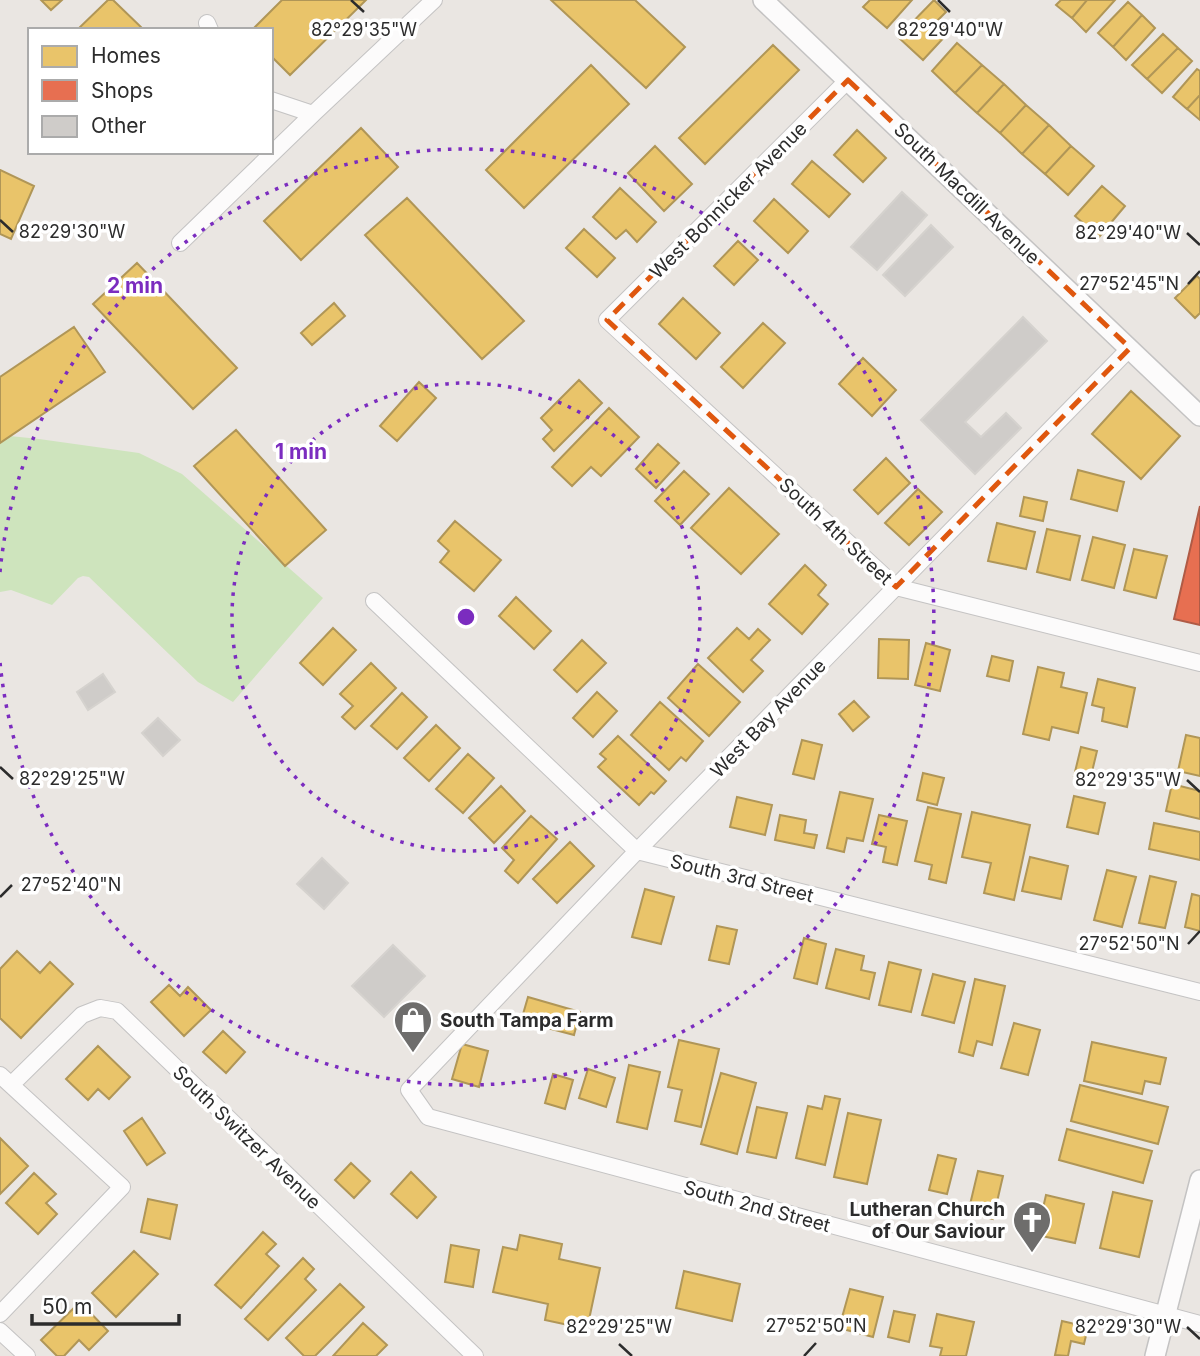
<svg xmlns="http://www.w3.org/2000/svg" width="1200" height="1356" font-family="Inter,sans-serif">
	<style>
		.green { fill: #cee4bd }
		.homes { fill: #e9c46a; stroke: #b09657; stroke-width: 2 }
		.shops { fill: #e76f51; stroke: #af5b46; stroke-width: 2 }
		.building { fill: #cfccc9; stroke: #d5d2ce; stroke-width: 2 }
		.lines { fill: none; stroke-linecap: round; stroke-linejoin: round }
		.minor-casing { stroke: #c4c3c3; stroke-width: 18 }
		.tertiary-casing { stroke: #c4c3c3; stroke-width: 22 }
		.minor { stroke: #fcfbfb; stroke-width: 16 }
		.tertiary { stroke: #fcfbfb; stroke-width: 19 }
		.marked { fill: none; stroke: #df570e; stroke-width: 5; stroke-dasharray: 14 9; stroke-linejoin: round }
		.ticks { fill: none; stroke: #2c2c2c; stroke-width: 2.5 }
		.ring { fill: none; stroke: #7b2cbf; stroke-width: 3.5; stroke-dasharray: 3.5 7 }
		.labels { text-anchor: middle; stroke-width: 7; stroke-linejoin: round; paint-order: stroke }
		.street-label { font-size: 19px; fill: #2c2c2c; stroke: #fff }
		.poi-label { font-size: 19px; font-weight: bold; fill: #2c2c2c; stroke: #fff; text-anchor: start }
		.ticks-label { font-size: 18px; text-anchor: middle; fill: #2c2c2c; stroke: #fff; stroke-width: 7; stroke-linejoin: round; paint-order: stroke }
		.centre { fill: #7b2cbf; stroke: #fff; stroke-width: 3.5 }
		.ring-label { font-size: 21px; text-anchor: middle; font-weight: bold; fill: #7b2cbf; stroke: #fff; stroke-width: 7; stroke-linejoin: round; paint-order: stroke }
	</style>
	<rect width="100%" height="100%" fill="#eae6e2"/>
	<path class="green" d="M0 435 39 439 139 453 182 474 323 598 233 702 198 682 89 577 83 576 78 578 52 605 11 590 0 592Z"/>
	<path class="homes" d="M41 0H62L51 10Z
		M108 0H113L144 30H77Z
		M282 0H366L290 75 271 56V30H252Z
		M551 0H635L685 47 646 88Z
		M870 0H912L887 28 863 7Z
		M934 0 946 12 937 21 949 32 923 60 898 37Z
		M1061 0H1087L1072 18 1056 5Z
		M1087 0H1115L1086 32 1072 18Z
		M1128 2 1142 15 1113 47 1098 33Z
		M1142 15 1155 28 1126 60 1113 47Z
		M1163 34 1178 48 1147 79 1132 65Z
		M957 43 982 65 955 93 932 71Z
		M773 45 799 70 705 164 679 138Z
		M1178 48 1192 61 1162 93 1147 79Z
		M591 65 629 104 524 208 486 170Z
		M982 65 1004 84 977 113 955 93Z
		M1197 69 1200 71V95L1187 109 1173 97Z
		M1004 84 1026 105 1000 133 977 113Z
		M1200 95V120L1187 109Z
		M1026 105 1049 125 1022 154 1000 133Z
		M1049 125 1071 146 1045 174 1022 154Z
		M361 128 398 167 301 260 264 221Z
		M857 130 886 158 863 182 834 155Z
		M655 146 692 184 664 211 628 173Z
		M1071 146 1094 166 1068 195 1045 174Z
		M812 161 850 194 829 217 792 184Z
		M0 170 34 186 11 239 0 234Z
		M1102 186 1125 206 1099 237 1075 216Z
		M620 188 656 222 637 242 626 230 616 239 593 217Z
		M407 198 524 321 482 359 365 235Z
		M774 199 808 231 788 253 754 221Z
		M584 229 615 258 597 277 566 248Z
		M738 241 758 260 734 285 714 266Z
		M137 263 237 368 193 409 93 304Z
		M1197 276 1200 279V313L1195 318 1175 298Z
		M683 298 720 333 696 359 659 324Z
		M334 303 345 316 312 345 301 333Z
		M763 323 785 343 743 388 721 367Z
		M74 327 105 372 0 443V377Z
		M863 358 896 390 872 416 839 384Z
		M579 380 602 403 554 451 543 439 552 430 541 418Z
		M419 382 436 398 397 441 380 426Z
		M1131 391 1180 436 1141 479 1092 434Z
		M609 408 639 437 601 476 591 467 572 486 552 467Z
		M236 430 326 530 285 566 194 466Z
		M658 444 679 463 656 488 636 469Z
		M886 458 910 483 878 514 854 490Z
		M1078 470 1124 482 1117 511 1071 499Z
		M684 471 709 494 680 525 655 501Z
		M729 488 779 534 741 574 691 528Z
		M918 489 942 512 909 545 885 523Z
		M1024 497 1047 502 1043 521 1020 516Z
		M455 521 501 560 474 591 440 562 449 551 438 541Z
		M997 523 1035 532 1026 569 988 561Z
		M1047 529 1080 536 1070 580 1037 572Z
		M1093 537 1125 545 1114 588 1082 580Z
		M1134 549 1167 556 1156 598 1124 590Z
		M805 565 826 585 818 595 828 604 802 634 769 604Z
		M516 597 551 631 534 649 499 616Z
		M333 628 356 650 323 685 300 663Z
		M737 628 749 639 758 629 770 640 751 660 763 671 743 692 708 658Z
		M879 639 909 640 908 679 878 678Z
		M582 640 606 663 577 692 554 670Z
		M926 643 950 650 940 691 915 685Z
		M992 656 1013 661 1009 681 987 676Z
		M371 663 396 688 355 729 342 717 353 706 340 694Z
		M698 664 740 702 709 736 668 698Z
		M1038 667 1064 673 1061 687 1087 693 1078 733 1052 727 1049 740 1023 734Z
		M1098 679 1135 688 1127 727 1102 721 1104 708 1092 705Z
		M597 692 617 711 593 737 573 718Z
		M402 693 427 717 397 749 371 726Z
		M854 701 869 717 853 731 839 714Z
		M660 702 703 741 686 761 681 757 669 770 631 735Z
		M436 725 460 748 429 781 404 758Z
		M1186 735 1200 738V776L1178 771Z
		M618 736 666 781 654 794 651 792 639 805 598 767 606 759 600 754Z
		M802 740 822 745 814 779 793 774Z
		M1081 747 1097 751 1090 780 1074 776Z
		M468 754 494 778 463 813 436 789Z
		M923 773 944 778 937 805 917 800Z
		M1172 784 1200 791V819L1166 811Z
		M501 786 525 811 494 843 469 818Z
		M840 792 873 799 863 841 847 838 844 852 827 848Z
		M1074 796 1105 803 1098 834 1067 827Z
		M737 797 772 805 765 835 730 827Z
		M928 807 961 814 946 883 929 879 932 865 915 861Z
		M972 812 1030 825 1014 900 984 893 991 863 962 857Z
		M780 815 806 820 804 833 817 835 814 848 775 840Z
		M879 815 907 821 897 865 883 862 886 847 872 844Z
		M531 816 557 839 518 883 505 871 514 860 502 848Z
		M1154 823 1200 832V860L1149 849Z
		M570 842 594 866 557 903 533 879Z
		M1030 857 1068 866 1061 899 1022 891Z
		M1107 870 1136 877 1122 927 1094 920Z
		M1150 876 1176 882 1165 928 1139 923Z
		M645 889 674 897 661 944 632 937Z
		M1192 894 1200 896V931L1185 927Z
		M717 926 737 930 729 964 709 960Z
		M804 938 826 944 817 984 794 978Z
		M836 949 864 956 861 970 875 973 869 999 826 988Z
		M17 951 40 973 50 962 73 984 21 1038 0 1018V969Z
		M889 962 921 970 911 1012 879 1005Z
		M933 974 965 982 954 1023 922 1015Z
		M975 979 1005 986 992 1045 977 1041 973 1056 959 1052Z
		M169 985 180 996 188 987 211 1010 184 1036 151 1002Z
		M528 997 580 1012 574 1035 521 1021Z
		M1014 1023 1040 1030 1028 1075 1001 1068Z
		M223 1031 245 1052 226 1073 203 1052Z
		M679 1040 719 1049 701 1127 675 1121 682 1090 668 1087Z
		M1092 1042 1166 1058 1160 1084 1145 1081 1142 1094 1084 1081Z
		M462 1044 488 1051 479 1087 452 1079Z
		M98 1046 130 1077 109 1099 98 1089 88 1100 66 1079Z
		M629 1065 660 1072 647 1129 617 1122Z
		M588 1069 615 1078 606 1107 579 1098Z
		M721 1073 756 1083 737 1154 701 1144Z
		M553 1074 573 1080 565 1109 545 1103Z
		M1080 1085 1168 1107 1158 1144 1071 1121Z
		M825 1096 840 1099 825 1165 796 1158 808 1106 822 1109Z
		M757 1107 787 1113 776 1158 747 1152Z
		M848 1113 881 1120 867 1184 834 1177Z
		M142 1118 165 1153 147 1165 124 1131Z
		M1067 1129 1152 1151 1143 1183 1059 1160Z
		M0 1138 28 1166 0 1194Z
		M938 1155 956 1159 947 1194 929 1190Z
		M351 1163 370 1181 354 1198 335 1180Z
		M978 1171 1003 1176 993 1219 968 1213Z
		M411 1172 436 1197 417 1218 391 1194Z
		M34 1173 56 1194 46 1203 57 1214 38 1234 6 1203Z
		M1113 1192 1152 1201 1139 1257 1100 1248Z
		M1046 1195 1084 1204 1075 1243 1037 1235 1040 1222 1027 1219 1030 1206 1043 1208Z
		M148 1199 177 1205 170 1239 141 1232Z
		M263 1232 276 1244 266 1254 279 1266 241 1308 215 1285Z
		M520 1235 562 1244 559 1259 600 1268 587 1329 545 1320 548 1304 493 1292 503 1247 517 1250Z
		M451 1245 479 1250 473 1287 445 1282Z
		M134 1251 158 1274 116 1317 92 1293Z
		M303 1258 314 1269 305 1279 316 1290 268 1340 245 1319Z
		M684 1271 740 1284 732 1321 676 1308Z
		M340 1284 364 1307 315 1356H304L286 1338Z
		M850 1289 883 1297 873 1337 839 1328Z
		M80 1302 108 1331 89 1350 79 1340 64 1356H57L41 1340Z
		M894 1311 915 1315 909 1342 888 1337Z
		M937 1314 974 1322 966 1356H940L942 1348 930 1346Z
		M1062 1321 1088 1327 1084 1344 1071 1341 1068 1356 1055 1355Z
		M363 1323 387 1345 376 1356H333Z"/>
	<path class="shops" d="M1200 506V625L1174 619Z"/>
	<path class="building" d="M902 192 927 215 877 270 851 247Z
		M931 225 953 247 905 296 883 275Z
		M1023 317 1047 341 965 422 981 437 1006 413 1021 428 975 474 921 420Z
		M103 674 115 692 88 710 77 692Z
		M158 718 180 740 163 756 142 733Z
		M322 858 348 883 324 909 297 884Z
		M393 945 425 976 384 1017 352 986Z"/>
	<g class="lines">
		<defs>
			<path id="minor" d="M207 23 210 30
				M848 80 607 320 896 587 1200 663
				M271 100 313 114 434 0
				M180 243 313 114
				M1130 348 637 851 409 1090 428 1117 1200 1324
				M374 601 637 851 1200 992
				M0 1075 122 1187 0 1314
				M11 1085 82 1015 100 1008 117 1011 475 1356
				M0 1331 27 1356"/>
			<path id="tertiary" d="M763 0 1200 416
				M1155 1356 1200 1180"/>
		</defs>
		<use href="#minor" class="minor-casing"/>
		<use href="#tertiary" class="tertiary-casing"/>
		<use href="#minor" class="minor"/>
		<use href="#tertiary" class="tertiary"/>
	</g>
	<path class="marked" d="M848 80 1130 348 896 587 607 320Z"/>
	<path class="ticks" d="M351 0 364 12M938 0 950 12M0 220 13 232M1187 233 1200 245M1188 284 1200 271M0 767 13 779M1187 780 1200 792M0 897 12 885M1188 944 1200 931M1187 1327 1200 1339M619 1344 632 1356M804 1356 816 1343"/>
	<g class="ring">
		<circle cx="466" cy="617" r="234"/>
		<path d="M0 572A468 468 0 1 1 0 662"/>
	</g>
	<defs>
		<symbol id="shop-pin" viewBox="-11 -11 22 30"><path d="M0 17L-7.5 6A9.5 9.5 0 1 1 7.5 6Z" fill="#6e6d6c" stroke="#fff"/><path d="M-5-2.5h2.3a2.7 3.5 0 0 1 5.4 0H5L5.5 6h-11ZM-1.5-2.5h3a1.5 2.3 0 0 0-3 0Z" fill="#fff"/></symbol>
		<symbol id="church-pin" viewBox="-11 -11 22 30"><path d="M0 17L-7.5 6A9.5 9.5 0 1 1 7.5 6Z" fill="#6e6d6c" stroke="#fff"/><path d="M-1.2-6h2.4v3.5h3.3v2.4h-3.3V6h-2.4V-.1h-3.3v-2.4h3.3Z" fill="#fff"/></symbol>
	</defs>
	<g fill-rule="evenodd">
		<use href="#shop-pin" x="391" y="998" width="44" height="60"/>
		<use href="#church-pin" x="1010" y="1198" width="44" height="60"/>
	</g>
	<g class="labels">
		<g class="street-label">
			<text transform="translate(967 193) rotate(44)" y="7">South Macdill Avenue</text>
			<text transform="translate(728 200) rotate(-45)" y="7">West Bonnicker Avenue</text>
			<text transform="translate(836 531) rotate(43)" y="7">South 4th Street</text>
			<text transform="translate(768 718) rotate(-46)" y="7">West Bay Avenue</text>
			<text transform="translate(742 878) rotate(14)" y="7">South 3rd Street</text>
			<text transform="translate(247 1137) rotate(44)" y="7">South Switzer Avenue</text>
			<text transform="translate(757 1206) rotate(15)" y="7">South 2nd Street</text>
		</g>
		<g class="poi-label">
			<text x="440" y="1027">South Tampa Farm</text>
			<text x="1005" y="1216" text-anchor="end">Lutheran Church<tspan x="1005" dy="22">of Our Saviour</tspan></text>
		</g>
	</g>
	<g class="ticks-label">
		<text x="364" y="36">82°29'35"W</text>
		<text x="950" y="36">82°29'40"W</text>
		<text x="72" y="238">82°29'30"W</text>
		<text x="1128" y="239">82°29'40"W</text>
		<text x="1129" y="290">27°52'45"N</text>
		<text x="72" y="785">82°29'25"W</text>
		<text x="1128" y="786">82°29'35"W</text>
		<text x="71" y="891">27°52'40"N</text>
		<text x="1129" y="950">27°52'50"N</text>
		<text x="816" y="1332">27°52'50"N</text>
		<text x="619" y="1333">82°29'25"W</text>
		<text x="1128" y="1333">82°29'30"W</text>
	</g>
	<circle cx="466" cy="617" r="10" class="centre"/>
	<g class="ring-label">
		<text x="135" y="293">2 min</text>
		<text x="301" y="459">1 min</text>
	</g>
	<rect x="28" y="28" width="245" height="126" fill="#ffffff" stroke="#ababab" stroke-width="2"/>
	<rect x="42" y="46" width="35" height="21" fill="#e9c46a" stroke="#ababab" stroke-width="2"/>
	<text x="91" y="63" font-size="21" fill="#2c2c2c">Homes</text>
	<rect x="42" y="80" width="35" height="21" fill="#e76f51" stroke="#ababab" stroke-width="2"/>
	<text x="91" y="98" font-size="21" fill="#2c2c2c">Shops</text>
	<rect x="42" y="116" width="35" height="21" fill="#cfccc9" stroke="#ababab" stroke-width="2"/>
	<text x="91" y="133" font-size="21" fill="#2c2c2c">Other</text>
	<path d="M32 1314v10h147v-10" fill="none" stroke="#2c2c2c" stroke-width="3.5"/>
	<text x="42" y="1314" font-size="21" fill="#2c2c2c" stroke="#ffffff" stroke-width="5" paint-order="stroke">50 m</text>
</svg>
